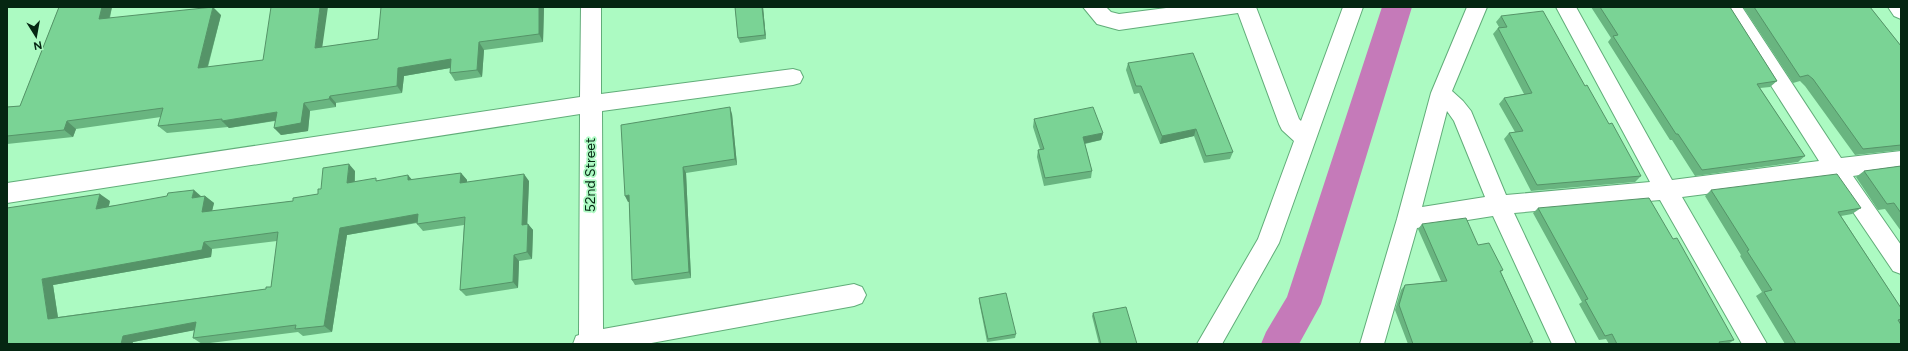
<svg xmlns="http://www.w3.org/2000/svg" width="1908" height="351" font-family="Figtree,sans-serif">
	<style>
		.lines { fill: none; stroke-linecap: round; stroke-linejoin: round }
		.canal { fill: #c57ab9; fill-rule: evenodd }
		.minor-casing { stroke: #61ad79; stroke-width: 2 }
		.minor { fill: #fff; fill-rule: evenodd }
		.wall { fill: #69b580; fill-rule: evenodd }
		.shaded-wall { fill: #559468 }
		.building { fill: #7ad395; stroke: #559468; fill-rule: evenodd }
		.labels { text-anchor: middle; stroke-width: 3.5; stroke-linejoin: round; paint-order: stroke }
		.street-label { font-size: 14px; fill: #052612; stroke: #acfac2 }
	</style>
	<rect width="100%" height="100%" fill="#acfac2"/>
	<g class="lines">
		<path class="canal" d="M1382 7H1412L1321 304 1299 344H1261L1266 332 1287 297Z"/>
		<defs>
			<path id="minor" d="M581 7H601V94L793 69 800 71 803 77 800 83 793 85 602 111 603 329 854 284 862 287 866 295 862 303 854 306 646 344H573L576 336 579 335 580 114 7 203V183L580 97Z
				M1083 7H1106L1111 12 1119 14 1174 7H1256L1299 119 1301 121 1343 7H1363L1279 243 1222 344H1197L1258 239 1294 141 1282 130 1279 124 1238 13 1119 30 1097 24Z
				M1467 7H1487L1452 91 1463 101 1471 111 1506 195 1650 182 1556 7H1576L1672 180 1819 161 1721 7H1742L1841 158 1901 151V169L1853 176 1901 245V274L1893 271 1830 178 1682 197 1767 344H1742L1660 200 1514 213 1576 344H1552L1493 216 1417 228 1384 344H1360L1397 219 1431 93ZM1447 111 1454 121 1485 197 1422 207Z
				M1888 7H1901V19L1894 16Z"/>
		</defs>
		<use href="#minor" class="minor-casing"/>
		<use href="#minor" class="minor"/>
	</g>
	<path class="wall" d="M59 7H112L110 18 221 15 208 67 263 60 323 47 378 39 544 7 543 42 484 50 482 77 455 81 450 73V68L404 76 402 93 336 103V107L310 111 308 131 281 135 275 121 229 128 228 127 167 133 158 126 161 117 76 129 73 137 7 144V107L20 106Z
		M735 7H763L766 39 740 43 738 38Z
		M1591 7H1730L1777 81 1770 87 1760 88 1805 156 1798 162 1695 176 1672 140H1670L1608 42 1611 38Z
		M1743 7H1870L1901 46V150L1855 155 1805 86 1800 81 1793 83Z
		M1501 16 1585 86 1641 176 1635 182 1531 191 1504 139 1509 133 1515 132 1499 104 1504 98 1524 94 1493 34 1498 28 1499 27 1496 22Z
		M1128 63 1233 152 1230 159 1204 163 1194 136 1160 144 1139 93 1134 94 1126 70Z
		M732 114 737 165 686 173 691 278 635 285 632 280 629 202H628Z
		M1034 119 1103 133 1101 140 1085 144 1092 171 1091 178 1044 186 1037 157 1038 150 1040 149 1033 127Z
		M1901 166V231L1885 209 1878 210 1856 177 1864 171Z
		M355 171V181L412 180 461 173 467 180V182L529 181 527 224H528L533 230 532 259 519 261 518 288 466 296 460 290 464 225 423 231 417 224V223L347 235 332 332 303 336 298 332 202 344 193 338 194 330 133 342 132 344H7L110 201 109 206 205 196 214 203 212 211 293 201 318 194 321 189ZM277 241 271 287 266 289 58 317 53 285 211 257 212 249Z
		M1711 190 1861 208 1852 214 1841 216 1901 308V322H1899L1901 344H1785L1756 296 1762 292 1740 256 1741 255 1705 196Z
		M1538 208 1673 239 1734 340 1728 344H1609L1606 339 1599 340 1579 304 1582 302 1533 213Z
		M1422 224 1478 245 1503 270 1501 272 1533 342 1531 343V344H1408L1395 310 1401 290 1405 285 1441 281 1418 229Z
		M979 298 1016 334 1015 338 987 342 979 301Z
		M1093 313 1137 344H1099L1092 316Z"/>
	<path class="shaded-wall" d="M102 7H112L107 27 99 19Z
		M213 7 221 15 205 76 198 68Z
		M320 7H328L321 56 315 48Z
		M539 7H544L543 42 539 34Z
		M762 7H763L766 39 765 35Z
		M479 42 484 50 482 77 477 70Z
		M451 59 456 67 404 76 402 93 397 86 398 68Z
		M330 96 336 103V107L329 99Z
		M304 103 310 111 308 131 281 135 274 128Z
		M730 107 732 114 737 165 735 159Z
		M277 112 284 119 229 128 222 121Z
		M67 121 76 129 73 137 64 130Z
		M1196 129 1194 136 1160 144 1162 136Z
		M1103 133 1101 140 1082 144 1083 137Z
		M349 164 355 171 354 190 347 183Z
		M683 167 686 173 691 278 689 272Z
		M461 173 467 180 466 190 460 183Z
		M524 174 529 181 527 232 522 225Z
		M408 175 414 182 408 180Z
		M194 190 202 197 192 198Z
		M100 194 110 201 106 216 96 209Z
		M629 195 633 201 628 202 625 196Z
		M205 196 214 203 210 219 202 212Z
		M418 214 424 221 347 235 332 332 324 326 340 228Z
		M528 224 533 230 532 259 527 252Z
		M204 242 212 249 211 257 53 285 59 325 48 319 42 279Z
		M514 255 519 261 518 288 513 282Z
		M196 322 206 328 133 342 132 344H121L123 336Z"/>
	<path class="building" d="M59 7H102L99 19 213 7 198 68 263 60 271 7H320L315 48 378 39 381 7H539V34L479 42 477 70 450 73 451 59 398 68 397 86 330 96 329 99 304 103 301 123 274 128 277 112 222 121V119L158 126 163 108 67 121 64 130 7 136V107L20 106Z
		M735 7H762L765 35 738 38Z
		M1600 7H1730L1777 81 1757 84 1805 156 1702 170 1678 134H1676L1613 36 1618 35Z
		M1754 7H1870L1901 46V145L1863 149 1813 79 1808 75 1800 77Z
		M1543 11 1585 86 1587 85 1609 124 1612 123 1641 176 1537 185 1509 133 1523 131 1504 98 1532 93 1498 28 1507 27 1501 16Z
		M1193 53 1233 152 1206 156 1196 129 1162 136 1141 86H1136L1128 63Z
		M730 107 735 159 683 167 689 272 632 280 629 195 625 196 621 125Z
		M1093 107 1103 133 1083 137 1092 171 1045 178 1038 150 1044 149 1034 119Z
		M349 164 347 183 376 178V181L408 175V180L461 173 460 183 524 174 522 225 528 224 527 252 514 255 513 282 460 290 465 217 417 224 418 214 340 228 324 326 295 329 296 325 193 338 196 322 123 336 121 344H7V208L100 194 96 209 167 196 168 193 194 190 192 198 205 196 202 212 293 201V198L318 194V189H321L323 168ZM278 232 271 287H266V289L48 319 42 279 202 250 204 242Z
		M1901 166V213L1894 203 1887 204 1864 171Z
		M1837 174 1861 208 1838 212 1901 308V319L1898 320 1901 325V344H1796L1764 292 1772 290 1747 251 1749 250 1711 190Z
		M1649 198 1673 239 1677 238 1734 340 1719 342 1720 344H1617L1612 334 1605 336 1585 300 1588 299 1538 208Z
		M1466 218 1478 245 1489 243 1503 270 1500 271 1533 342H1530L1531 344H1413L1399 305 1405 285 1447 281 1422 224Z
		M1006 293 1016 334 988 339 979 298Z
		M1126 307 1137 344H1101L1093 313Z"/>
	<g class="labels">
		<g class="street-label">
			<text transform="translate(590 175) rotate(-90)" y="5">52nd Street</text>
		</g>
	</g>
	<rect width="1908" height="351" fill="none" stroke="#052612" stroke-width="16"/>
	<g transform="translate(36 36) rotate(169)" stroke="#acfac2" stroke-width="3" paint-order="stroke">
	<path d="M0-3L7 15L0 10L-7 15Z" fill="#052612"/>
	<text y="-6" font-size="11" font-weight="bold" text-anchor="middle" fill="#052612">N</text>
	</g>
</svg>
